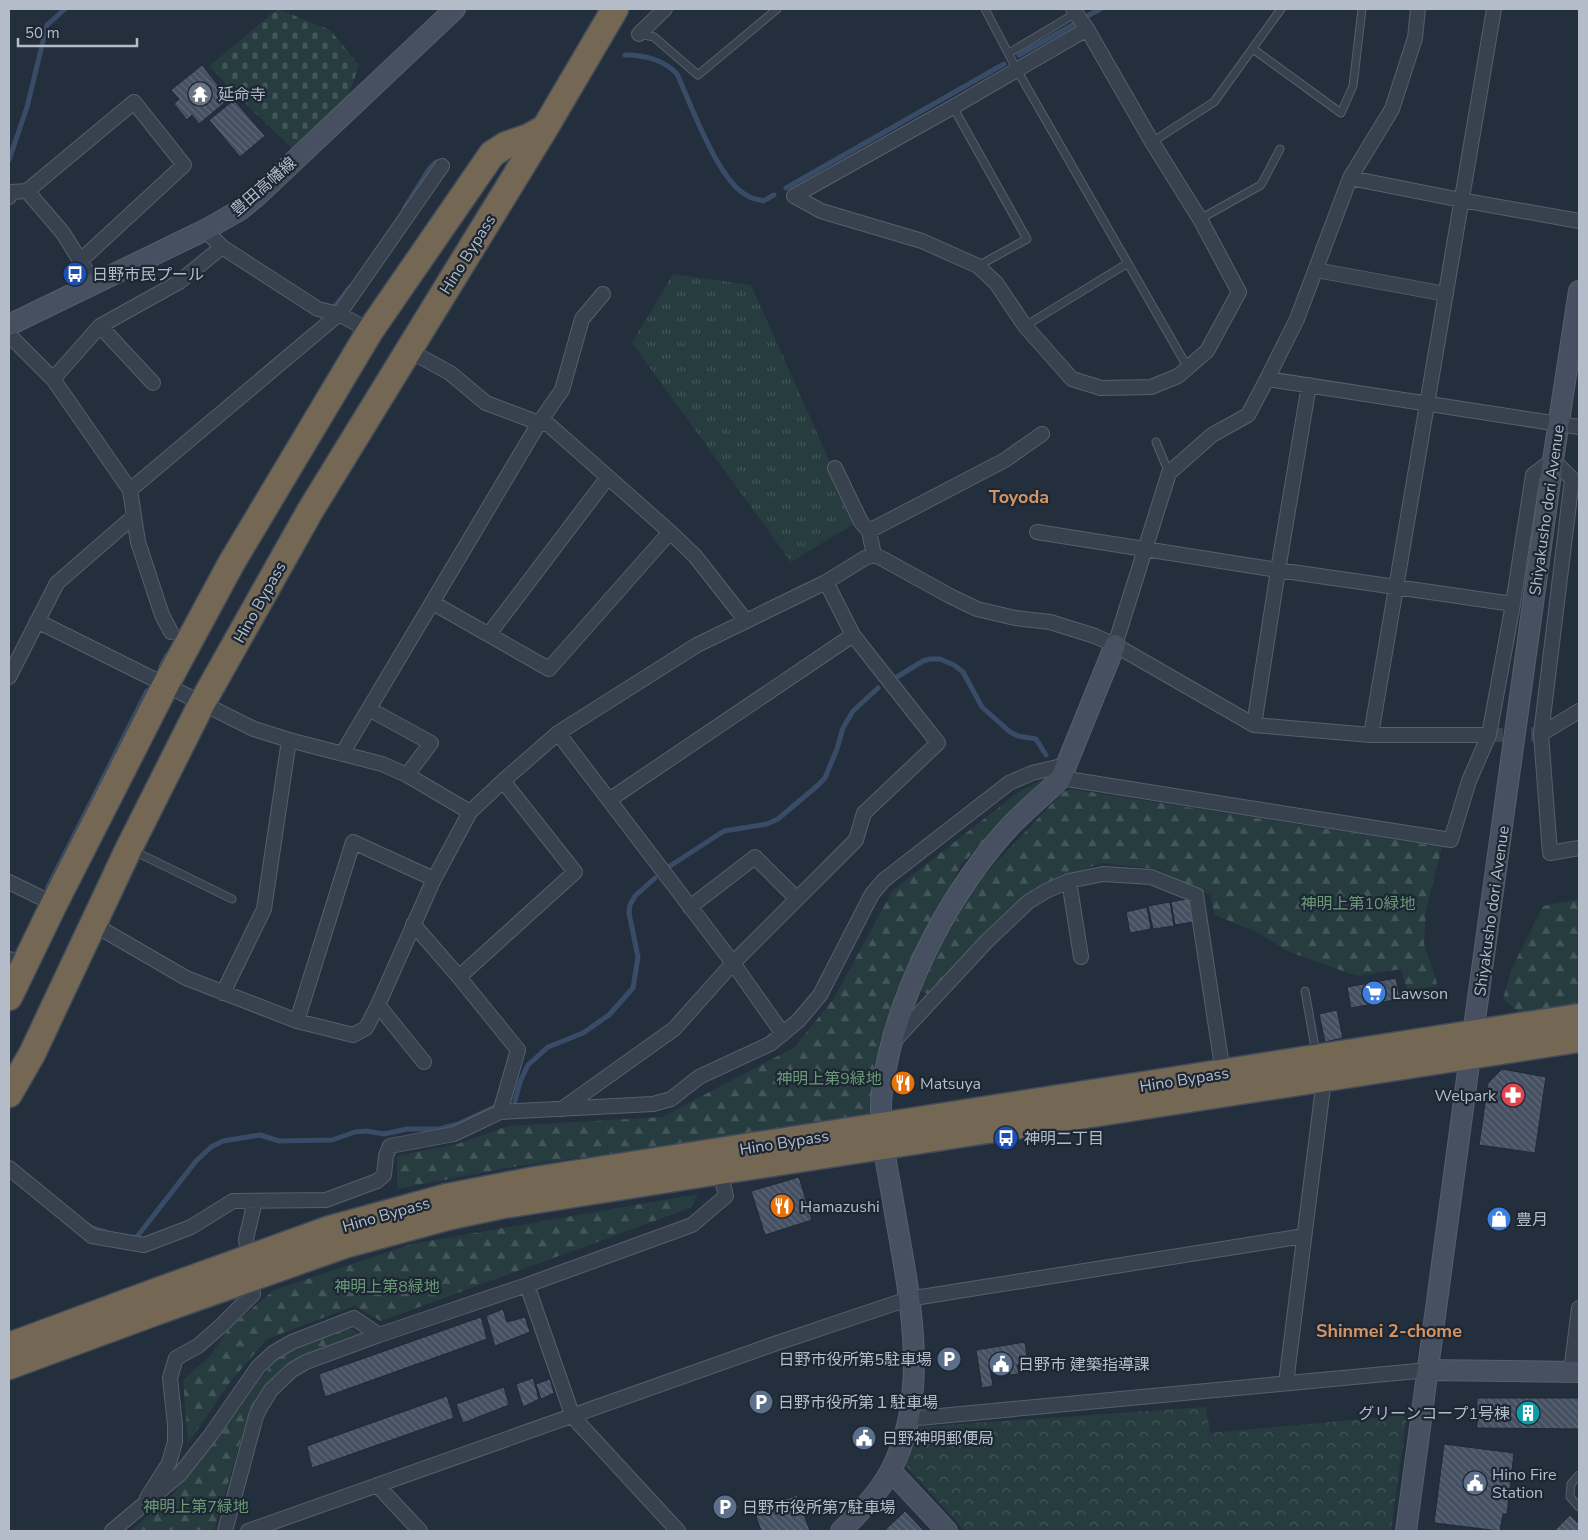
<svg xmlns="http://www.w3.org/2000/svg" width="1588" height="1540" font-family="'Nunito Sans','Noto Sans JP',sans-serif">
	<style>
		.grass { fill: url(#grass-tufts) }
		.forest { fill: url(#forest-firs) }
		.cemetery { fill: url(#cemetery-stones) }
		.park { fill: url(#park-crowns) }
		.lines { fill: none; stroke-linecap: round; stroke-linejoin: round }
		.stream { stroke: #394c67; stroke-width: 5 }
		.building { fill: url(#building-back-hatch); stroke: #1f2835 }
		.street-tunnel { stroke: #3a4453; stroke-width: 14; stroke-dasharray: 14 7; stroke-linecap: butt }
		.lane-casing { stroke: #565f6c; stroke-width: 9 }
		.street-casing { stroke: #565f6c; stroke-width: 16 }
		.secondary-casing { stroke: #565f6c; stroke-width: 22 }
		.highway-casing { stroke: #434c59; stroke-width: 29 }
		.lane { stroke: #38414e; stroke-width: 7 }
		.street { stroke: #38414e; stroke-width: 14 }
		.secondary { stroke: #465061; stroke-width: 20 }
		.highway { stroke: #746855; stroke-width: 26 }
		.highway-bridge-casing { stroke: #434c59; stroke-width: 29; stroke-linecap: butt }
		.highway-bridge { stroke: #746855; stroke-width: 26 }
		.labels { text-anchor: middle; stroke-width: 4.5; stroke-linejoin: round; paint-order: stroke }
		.poi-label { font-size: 16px; fill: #b4bcc9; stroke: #1d2633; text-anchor: start }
		.street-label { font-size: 16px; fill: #b4bcc9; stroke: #1d2633 }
		.park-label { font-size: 16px; fill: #6b9a76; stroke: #1d2633 }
		.neighbourhood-label { font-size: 18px; font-weight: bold; fill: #d59563; stroke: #1d2633 }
	</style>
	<defs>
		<pattern id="grass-tufts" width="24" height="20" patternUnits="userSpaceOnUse" patternTransform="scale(1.25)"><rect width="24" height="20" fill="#263c3f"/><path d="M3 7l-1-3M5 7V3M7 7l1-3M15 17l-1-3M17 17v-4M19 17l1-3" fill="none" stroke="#435659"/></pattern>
		<pattern id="forest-firs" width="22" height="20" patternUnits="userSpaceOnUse" patternTransform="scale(1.25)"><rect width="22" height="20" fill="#263c3f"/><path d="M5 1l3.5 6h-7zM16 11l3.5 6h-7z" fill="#435659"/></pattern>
		<pattern id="cemetery-stones" width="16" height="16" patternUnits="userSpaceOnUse" patternTransform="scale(1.25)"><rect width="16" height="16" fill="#263c3f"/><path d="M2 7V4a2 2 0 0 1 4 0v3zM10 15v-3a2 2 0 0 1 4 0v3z" fill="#435659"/></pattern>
		<pattern id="park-crowns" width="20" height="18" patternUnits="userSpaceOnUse" patternTransform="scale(1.25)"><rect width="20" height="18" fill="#263c3f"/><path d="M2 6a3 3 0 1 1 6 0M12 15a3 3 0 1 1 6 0" fill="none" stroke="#435659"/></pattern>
		<pattern id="building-back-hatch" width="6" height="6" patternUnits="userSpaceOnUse" patternTransform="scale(1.25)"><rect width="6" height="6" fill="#455162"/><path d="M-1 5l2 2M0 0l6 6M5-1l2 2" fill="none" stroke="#5d6877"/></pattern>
	</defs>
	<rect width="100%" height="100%" fill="#242f3e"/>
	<path class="grass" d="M673 274 751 285 857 522 791 562 632 343Z"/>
	<path class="forest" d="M1046 778 961 865 896 991 867 1120 518 1166 397 1189V1156L457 1144 508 1126 662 1117 795 1047 834 998 893 890 1020 791Z
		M1071 789 1442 847 1426 910 1424 944 1438 986 1407 990 1401 969 1357 976 1287 951 1259 933 1215 915 1210 895 1157 869 1101 863 1036 889 933 996 920 991 944 941 977 883 1063 792Z
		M1579 899V1003L1520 1013 1503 999 1512 968 1543 906Z
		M698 1194 690 1208 381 1321 354 1306 267 1339 231 1381 188 1443 183 1380 210 1356 230 1327 274 1290 412 1244Z
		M349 1328 361 1334 287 1363 265 1390 247 1419 214 1531H131L173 1494 216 1441 261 1378 280 1355Z"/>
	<path class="cemetery" d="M278 9 330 30 359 65 346 103 293 149 255 113 209 66Z"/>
	<path class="park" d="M1206 1407 1210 1433 1407 1415 1391 1531H965L907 1467 905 1462 918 1427Z"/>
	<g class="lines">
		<path class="stream" d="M1089 15 1100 9
			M625 55C645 55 663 59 677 74 691 104 718 182 748 196 752 199 758 199 763 201L774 195
			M1019 55 1074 24
			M9 160 27 107 47 25 65 9
			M786 188 1004 64
			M404 209 429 169 436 162
			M332 310 350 287
			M161 666 167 655
			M897 677 923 661 930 659H940L954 665 963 672 982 707 1010 732 1018 736 1036 739 1046 755
			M670 866 724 831 767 824 778 819 817 786 825 778 837 749 843 728 853 711 878 688
			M48 887 147 691
			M515 1101 520 1082 528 1065 548 1047 583 1033 609 1015 633 988 638 957 629 913 630 905 635 896 655 878
			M89 1226 92 1228 106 1232
			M132 1238H136L196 1161 211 1147 223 1141 260 1135 279 1141 332 1140 355 1132 366 1131 384 1134 407 1129H440L458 1124 495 1107"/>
	</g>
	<path class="building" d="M202 65 229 99 199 124 192 115 187 120 174 104 179 99 171 90Z
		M234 100 265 136 240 157 209 120Z
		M1196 897 1199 921 1175 925 1171 902Z
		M1170 902 1174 926 1153 929 1148 906Z
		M1147 907 1151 929 1130 933 1126 912Z
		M1396 978 1400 999 1351 1008 1347 987Z
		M1337 1010 1343 1038 1325 1042 1319 1014Z
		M1502 1069 1546 1077 1535 1153 1479 1145 1488 1083Z
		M799 1177 812 1220 765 1235 751 1191Z
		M503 1309 507 1322 525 1317 530 1332 495 1346 486 1316Z
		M481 1317 487 1339 325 1397 319 1374Z
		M1025 1342 1028 1363 1017 1365 1019 1374 1010 1375 1009 1366 990 1369 993 1386 982 1388 976 1350Z
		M533 1378 539 1399 523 1407 516 1384Z
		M550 1379 554 1393 541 1399 536 1384Z
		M504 1387 509 1405 463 1423 456 1404Z
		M447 1396 454 1418 312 1468 307 1446Z
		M1477 1398H1579V1429L1477 1428Z
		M1444 1444 1514 1453 1507 1514H1503L1500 1531 1434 1523Z
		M797 1495 810 1531H761L754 1510Z
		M905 1511 924 1531H884Z
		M1570 1515 1579 1524V1531H1554Z"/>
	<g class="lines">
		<path class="street-tunnel" d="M1489 735 1541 734"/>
		<defs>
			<path id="lane" d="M985 9 1017 70 1188 368
				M639 34 654 37 698 75 777 9
				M1253 49 1341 113 1353 86 1362 9
				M1009 53 1076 13
				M953 107 1027 239 978 266
				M1152 142 1214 102 1281 9
				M1200 219 1261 185 1280 149
				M1025 326 1128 263
				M1156 442 1169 473
				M134 851 232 899
				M1305 991 1316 1053
				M1579 1475 1571 1484 1570 1497 1579 1507"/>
			<path id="street" d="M639 34 665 9
				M1350 178 1461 200 1579 221
				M27 191 134 102 184 165 80 261
				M794 196 821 211 922 241 978 266 996 283 1025 326 1072 379 1101 388 1151 387 1178 376 1207 351 1239 292 1200 219 1152 142 1087 29 1073 9
				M794 196 953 107 1087 29
				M9 197 11 192 27 191 63 233 94 283
				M205 230 222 247 318 309 339 314 370 331
				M1316 270 1446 294
				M100 326 153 383
				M9 335 53 379 130 490 138 542 162 615 171 632
				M408 350 450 373 486 403 539 423 549 425 670 532 695 556 746 621
				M53 379 100 326 179 282 222 247
				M1267 379 1579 427
				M835 468 861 522 869 531
				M130 490 339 314 442 166
				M1037 532 1278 570 1513 604
				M874 555 869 531 1005 460 1042 434
				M433 603 549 669 670 532
				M37 621 254 729 289 740 382 764 407 775 470 812
				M489 634 608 477
				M1115 645 1169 473 1212 435 1248 415 1267 379 1297 319 1350 178 1392 109 1415 38 1418 9
				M9 677 57 583 133 517
				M369 709 431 743 407 775
				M1254 725 1278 570 1309 385
				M558 733 733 963 783 1034
				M1541 734 1579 711
				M1371 735 1494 9
				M342 754 539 423 562 390 582 319 603 294
				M1061 778 1451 840 1469 781 1489 735
				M609 800 853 635
				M1069 881 1081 957
				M9 882 54 904
				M690 907 755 857 797 899
				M93 924 186 978 297 1021 353 1035 366 1028 378 1005 434 879 470 812 503 781 558 733 697 645 826 582 865 558 874 555 883 559 950 596 977 609 1015 618 1050 622 1095 636 1115 645 1254 725 1371 735H1489L1513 604 1533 475 1553 460 1572 479 1541 734 1550 853 1579 848
				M413 924 459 977 575 872 503 781
				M9 959 27 963
				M459 977 518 1050 500 1112
				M223 993 264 909 289 740
				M378 1005 424 1062
				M297 1021 353 842 434 879
				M895 1040 986 942 1028 902 1046 891 1069 881 1103 874 1151 877 1196 895 1223 1073
				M562 1109 674 1029 733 963 856 840 864 813 938 743 853 635 826 582
				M9 1168 92 1236 144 1245 191 1227 233 1201 326 1200 377 1181 384 1175 386 1156 390 1146 454 1134 500 1112 653 1104 671 1099 699 1077 770 1044 799 1020 820 995 872 894 884 880 1009 783 1032 773 1066 765
				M527 1285 573 1417 678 1531
				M1571 1372 1579 1308
				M1286 1383 1324 1079
				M908 1419 1428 1370
				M377 1485 420 1531
				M147 1498 169 1463 175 1442V1425L170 1378 176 1358 198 1346 222 1325 253 1294 246 1239 255 1201
				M112 1531 180 1474 210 1436 258 1367 273 1353 292 1342 354 1318 379 1335
				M225 1531 256 1416 261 1406 271 1390 292 1370 306 1362 379 1335 527 1285 692 1225 726 1196 720 1171
				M248 1531 777 1343 908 1299 1304 1236"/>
			<path id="secondary" d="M9 325 205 230 240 210 257 196 455 9
				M1428 1370 1579 1372
				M891 1471 947 1531
				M841 1531C859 1513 879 1493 891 1470 934 1387 906 1282 892 1195 886 1161 878 1126 882 1091 894 1001 944 901 1004 833 1021 813 1043 797 1061 778L1115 645
				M1406 1531 1473 1034 1553 460 1579 291"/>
			<path id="highway" d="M9 997 54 904 165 686 232 562 370 331 492 154 506 145 529 137 545 128
				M9 1094 32 1054 129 848 202 703 310 511 545 128 615 9
				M447 1197 535 1180 1579 1017
				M451 1216 503 1205 720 1171 1579 1039
				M9 1346 155 1292
				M9 1366 161 1310"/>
		</defs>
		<use href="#lane" class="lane-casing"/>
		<use href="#street" class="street-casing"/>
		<use href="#secondary" class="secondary-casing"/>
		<use href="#highway" class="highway-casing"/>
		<use href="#lane" class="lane"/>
		<use href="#street" class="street"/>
		<use href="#secondary" class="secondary"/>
		<use href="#highway" class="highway"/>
		<defs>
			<path id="highway-bridge" d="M155 1292 330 1229 447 1197
				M161 1310 344 1245 451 1216"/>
		</defs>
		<use href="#highway-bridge" class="highway-bridge-casing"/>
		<use href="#highway-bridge" class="highway-bridge"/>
	</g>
	<defs>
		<symbol id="temple-disc" viewBox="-11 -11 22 22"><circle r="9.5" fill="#6b7280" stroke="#1d2633"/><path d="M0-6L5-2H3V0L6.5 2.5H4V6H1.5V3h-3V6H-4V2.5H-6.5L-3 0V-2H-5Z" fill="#fff"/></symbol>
		<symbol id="bus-disc" viewBox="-11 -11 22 22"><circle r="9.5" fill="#1a4fb4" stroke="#1d2633"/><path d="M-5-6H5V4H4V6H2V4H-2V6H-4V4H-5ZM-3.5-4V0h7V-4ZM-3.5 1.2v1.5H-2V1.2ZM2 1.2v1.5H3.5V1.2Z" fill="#fff"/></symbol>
		<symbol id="supermarket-disc" viewBox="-11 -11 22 22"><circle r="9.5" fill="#3f7fe0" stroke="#1d2633"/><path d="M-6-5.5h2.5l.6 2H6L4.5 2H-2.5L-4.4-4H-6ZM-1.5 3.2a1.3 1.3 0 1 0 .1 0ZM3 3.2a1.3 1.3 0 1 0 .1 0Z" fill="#fff"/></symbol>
		<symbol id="restaurant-disc" viewBox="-11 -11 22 22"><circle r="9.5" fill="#e8710a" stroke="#1d2633"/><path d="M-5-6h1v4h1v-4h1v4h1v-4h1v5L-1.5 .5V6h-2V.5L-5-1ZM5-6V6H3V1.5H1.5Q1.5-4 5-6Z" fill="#fff"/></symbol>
		<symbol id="pharmacy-disc" viewBox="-11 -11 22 22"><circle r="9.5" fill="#e0444e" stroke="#1d2633"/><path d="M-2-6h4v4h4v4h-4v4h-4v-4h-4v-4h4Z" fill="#fff"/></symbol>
		<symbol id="shop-disc" viewBox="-11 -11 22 22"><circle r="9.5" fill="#3f7fe0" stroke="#1d2633"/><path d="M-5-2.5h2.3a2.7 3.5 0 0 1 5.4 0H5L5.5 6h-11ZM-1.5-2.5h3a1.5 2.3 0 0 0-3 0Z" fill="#fff"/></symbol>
		<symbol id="parking-disc" viewBox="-11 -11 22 22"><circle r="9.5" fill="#5c6f8a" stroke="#1d2633"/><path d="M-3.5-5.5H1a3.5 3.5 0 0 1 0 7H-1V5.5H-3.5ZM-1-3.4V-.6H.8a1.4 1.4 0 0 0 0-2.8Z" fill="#fff"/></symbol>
		<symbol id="civic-disc" viewBox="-11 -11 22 22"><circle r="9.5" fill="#5c6f8a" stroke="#1d2633"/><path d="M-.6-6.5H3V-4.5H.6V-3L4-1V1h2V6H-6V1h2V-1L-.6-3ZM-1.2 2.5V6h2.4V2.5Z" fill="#fff"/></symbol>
		<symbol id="building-disc" viewBox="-11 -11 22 22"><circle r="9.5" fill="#0f9aa8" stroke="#1d2633"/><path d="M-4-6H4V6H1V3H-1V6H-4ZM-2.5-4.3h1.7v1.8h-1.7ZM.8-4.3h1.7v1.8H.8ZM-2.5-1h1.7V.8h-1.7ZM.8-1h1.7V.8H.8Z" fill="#fff"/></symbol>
	</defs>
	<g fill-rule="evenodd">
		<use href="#temple-disc" x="186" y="80" width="28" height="28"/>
		<use href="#bus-disc" x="61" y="260" width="28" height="28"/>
		<use href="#supermarket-disc" x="1360" y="979" width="28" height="28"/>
		<use href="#restaurant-disc" x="889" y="1069" width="28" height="28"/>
		<use href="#pharmacy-disc" x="1499" y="1081" width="28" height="28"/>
		<use href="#bus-disc" x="992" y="1124" width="28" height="28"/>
		<use href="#restaurant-disc" x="768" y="1192" width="28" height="28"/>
		<use href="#shop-disc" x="1485" y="1205" width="28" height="28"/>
		<use href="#parking-disc" x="935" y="1345" width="28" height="28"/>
		<use href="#civic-disc" x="987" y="1350" width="28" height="28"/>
		<use href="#parking-disc" x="747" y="1388" width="28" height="28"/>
		<use href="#building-disc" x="1514" y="1399" width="28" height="28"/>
		<use href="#civic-disc" x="850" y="1424" width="28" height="28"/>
		<use href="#civic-disc" x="1461" y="1469" width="28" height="28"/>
		<use href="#parking-disc" x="711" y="1493" width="28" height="28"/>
	</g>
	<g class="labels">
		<g class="poi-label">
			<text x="218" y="100">延命寺</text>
			<text x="92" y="280">日野市民プール</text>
			<text x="1392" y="999">Lawson</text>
			<text x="920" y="1089">Matsuya</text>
			<text x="1496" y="1101" text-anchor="end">Welpark</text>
			<text x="1024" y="1144">神明二丁目</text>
			<text x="800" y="1212">Hamazushi</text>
			<text x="1516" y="1225">豊月</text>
			<text x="932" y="1365" text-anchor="end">日野市役所第5駐車場</text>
			<text x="1018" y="1370">日野市 建築指導課</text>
			<text x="778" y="1408">日野市役所第１駐車場</text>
			<text x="1510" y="1419" text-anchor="end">グリーンコープ1号棟</text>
			<text x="882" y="1444">日野神明郵便局</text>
			<text x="1492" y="1480">Hino Fire<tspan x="1492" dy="18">Station</tspan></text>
			<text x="742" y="1513">日野市役所第7駐車場</text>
		</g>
		<g class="street-label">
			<text transform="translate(263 186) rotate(-41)" y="6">豊田高幡線</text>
			<text transform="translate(467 254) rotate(-58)" y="6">Hino Bypass</text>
			<text transform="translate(1546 510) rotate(-82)" y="6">Shiyakusho dori Avenue</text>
			<text transform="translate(259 602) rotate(-61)" y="6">Hino Bypass</text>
			<text transform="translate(1491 911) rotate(-82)" y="6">Shiyakusho dori Avenue</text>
			<text transform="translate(1184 1079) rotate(-9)" y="6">Hino Bypass</text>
			<text transform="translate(784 1142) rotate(-9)" y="6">Hino Bypass</text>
			<text transform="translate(386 1214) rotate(-16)" y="6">Hino Bypass</text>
		</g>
		<g class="park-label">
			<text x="1358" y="909">神明上第10緑地</text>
			<text x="829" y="1084">神明上第9緑地</text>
			<text x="387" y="1292">神明上第8緑地</text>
			<text x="196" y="1512">神明上第7緑地</text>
		</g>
		<g class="neighbourhood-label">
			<text x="1019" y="503">Toyoda</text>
			<text x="1389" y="1337">Shinmei 2-chome</text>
		</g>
	</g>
	<rect width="1588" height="1540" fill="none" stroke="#b4bcc9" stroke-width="20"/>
	<path d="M18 38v8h119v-8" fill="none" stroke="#b4bcc9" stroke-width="2.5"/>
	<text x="25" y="38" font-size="15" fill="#b4bcc9" stroke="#1d2633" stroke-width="4" paint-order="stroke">50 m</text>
</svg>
